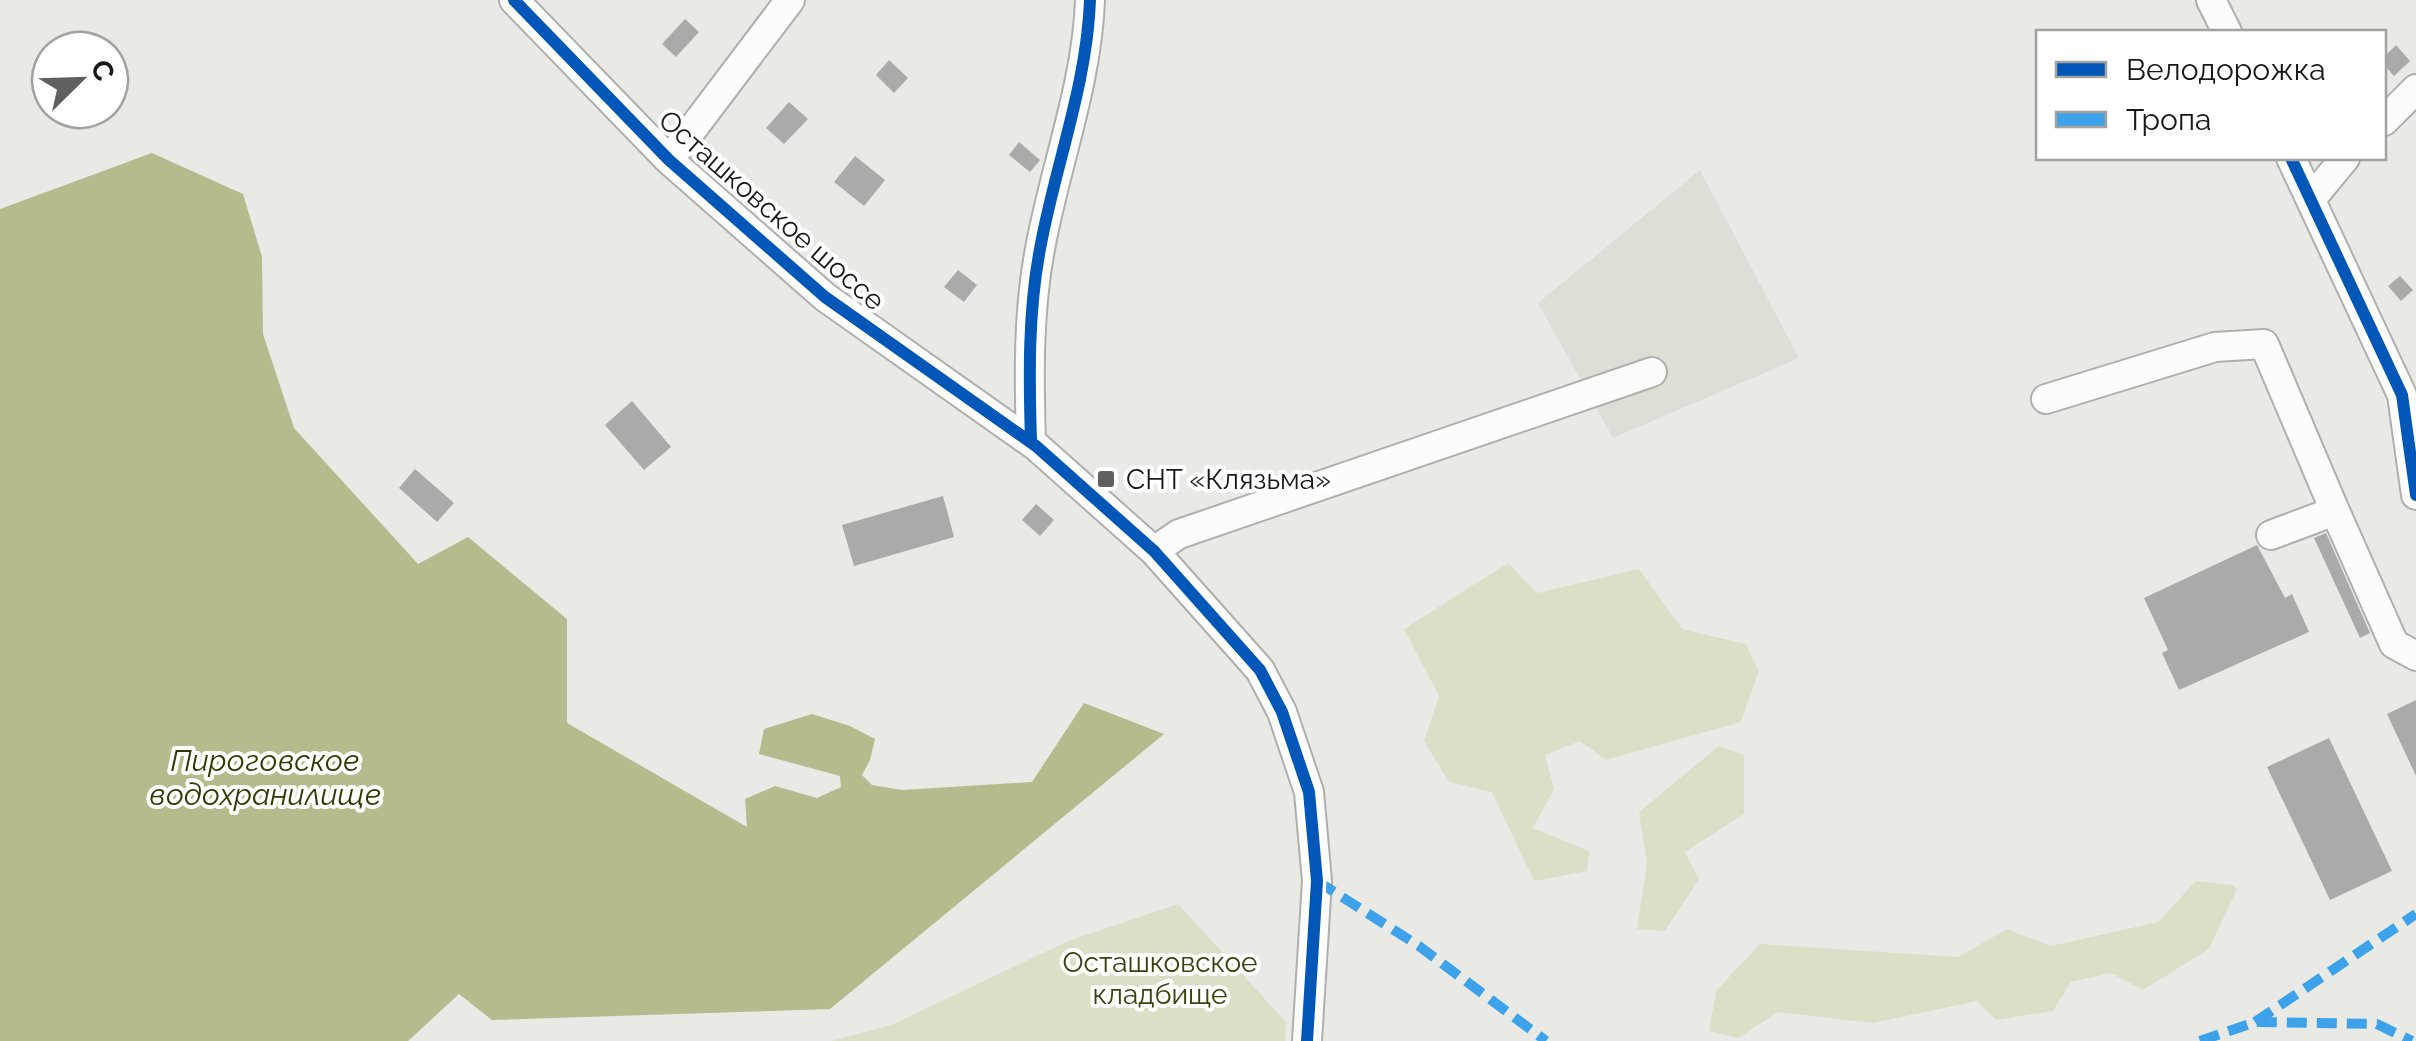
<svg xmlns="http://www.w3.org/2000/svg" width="2416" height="1041" font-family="Raleway,sans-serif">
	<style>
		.built { fill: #ddded5 }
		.green { fill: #dcdfc8 }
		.water { fill: #b7ba8d }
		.building { fill: #aaaba8 }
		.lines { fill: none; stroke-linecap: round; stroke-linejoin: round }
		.minor-casing { stroke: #afafad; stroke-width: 32 }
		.minor { stroke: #fcfcfb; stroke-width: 28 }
		.quiet { stroke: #3da2ea; stroke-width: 10; stroke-dasharray: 20 10; stroke-linecap: butt }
		.cycleway-casing { stroke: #fffffe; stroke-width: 19 }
		.cycleway { stroke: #0057b8; stroke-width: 12 }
		.poi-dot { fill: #60615e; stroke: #fffffe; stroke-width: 4 }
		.labels { text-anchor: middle; stroke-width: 8; stroke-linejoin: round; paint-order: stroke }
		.street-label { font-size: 28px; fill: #171715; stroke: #fffffe }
		.poi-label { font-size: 28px; fill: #171715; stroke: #fffffe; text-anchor: start }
		.park-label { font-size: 28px; fill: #3d3f0e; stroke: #fffffe }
		.water-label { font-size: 30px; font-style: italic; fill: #343703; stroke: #fffffe }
	</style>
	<rect width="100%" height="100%" fill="#e9eae6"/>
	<path class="built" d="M1700 170 1799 358 1613 438 1538 303Z"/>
	<path class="green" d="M1508 563 1537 593 1639 569 1682 629 1746 644 1759 671 1741 722 1606 760 1580 741 1545 755 1554 789 1533 828 1589 851 1587 871 1534 881 1492 792 1449 782 1424 741 1439 696 1404 629Z
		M1719 746 1744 755V814L1685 852 1699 879 1665 931 1637 929 1647 863 1639 812Z
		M2196 881 2231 885 2237 889 2209 949 2143 990 2111 973 2071 982 2053 1011 1996 1020 1977 1001 1873 1023 1778 1012 1738 1038 1709 1031 1716 991 1760 944 1958 957 2007 929 2051 946 2158 922Z
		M1178 904 1286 1022 1285 1041H831L891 1025 1068 941Z"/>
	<path class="water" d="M152 153 243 194 262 257 263 334 294 428 418 564 468 537 567 619V723L747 827 745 799 775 786 817 798 841 787 840 776 759 754 764 729 812 714 850 726 875 739 870 760 862 775 872 785 902 790 1032 782 1084 703 1164 734 830 1009 492 1020 459 994 408 1041H0V209Z"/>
	<path class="building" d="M685 19 699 32 676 57 662 44Z
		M2396 45 2410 61 2394 76 2384 65V57Z
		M889 60 908 78 894 93 876 75Z
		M789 102 808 119 784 144 766 128Z
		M1019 142 1040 160 1030 172 1009 155Z
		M855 156 885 180 864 206 834 182Z
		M958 270 977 285 964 302 944 287Z
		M2400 276 2413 290 2401 301 2388 286Z
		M632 401 671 447 644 470 605 425Z
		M415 469 454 503 437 522 399 488Z
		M943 496 954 537 854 566 842 525Z
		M1036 504 1054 520 1040 536 1022 520Z
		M2326 533 2370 633 2360 638 2314 538Z
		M2257 545 2285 598 2292 594 2309 632 2179 690 2162 653 2168 650 2144 598Z
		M2416 700V776L2387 714Z
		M2329 738 2392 871 2330 900 2267 767Z"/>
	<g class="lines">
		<defs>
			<path id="minor" d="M514 0 669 160 825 297 1036 446 1154 551 1260 670 1282 712 1309 792 1317 881 1307 1041
				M2211 0 2227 32
				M2384 121 2416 89
				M2291 158 2402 395 2416 495
				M669 160 790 0
				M2312 198 2345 158
				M2046 399 2215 347 2264 344 2335 511
				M1031 441C1029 377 1028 312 1040 249 1055 166 1087 85 1090 0
				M2271 535 2335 511 2394 644 2416 656
				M1154 551 1179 534 1652 372"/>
		</defs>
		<use href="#minor" class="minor-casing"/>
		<use href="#minor" class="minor"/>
		<path class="quiet" d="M1317 881 1419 946 1546 1041
			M2255 1022 2416 914
			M2200 1041 2255 1022 2377 1024 2412 1041"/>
		<defs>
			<path id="cycleway" d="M514 0 669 160 825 297 1036 446 1154 551 1260 670 1282 712 1309 792 1317 881 1307 1041
				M2291 158 2402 395 2416 495
				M1031 441C1029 377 1028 312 1040 249 1055 166 1087 85 1090 0"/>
		</defs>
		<use href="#cycleway" class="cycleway-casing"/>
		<use href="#cycleway" class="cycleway"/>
	</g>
	<rect class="poi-dot" x="1096" y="469" width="20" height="20" rx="5"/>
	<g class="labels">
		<g class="street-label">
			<text transform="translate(772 210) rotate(41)" y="10">Осташковское шоссе</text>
		</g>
		<g class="poi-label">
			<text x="1126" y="489">СНТ «Клязьма»</text>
		</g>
		<g class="park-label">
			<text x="1160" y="972">Осташковское<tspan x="1160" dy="32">кладбище</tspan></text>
		</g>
		<g class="water-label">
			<text x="265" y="771">Пироговское<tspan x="265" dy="34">водохранилище</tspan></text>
		</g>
	</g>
	<rect x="2036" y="30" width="350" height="130" fill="#fffffe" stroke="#a2a2a1" stroke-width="2.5"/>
	<rect x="2056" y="62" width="50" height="15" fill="#0057b8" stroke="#a2a2a1" stroke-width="2.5"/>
	<text x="2126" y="80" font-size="30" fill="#171715">Велодорожка</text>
	<rect x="2056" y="112" width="50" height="15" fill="#3da2ea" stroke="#a2a2a1" stroke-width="2.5"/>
	<text x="2126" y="130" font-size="30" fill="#171715">Тропа</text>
	<g transform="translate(80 80) rotate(67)"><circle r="48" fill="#fffffe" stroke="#a2a2a1" stroke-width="2.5"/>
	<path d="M0-8L18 38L0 25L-18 38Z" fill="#60615e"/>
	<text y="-15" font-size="28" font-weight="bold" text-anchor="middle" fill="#171715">С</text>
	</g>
</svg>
